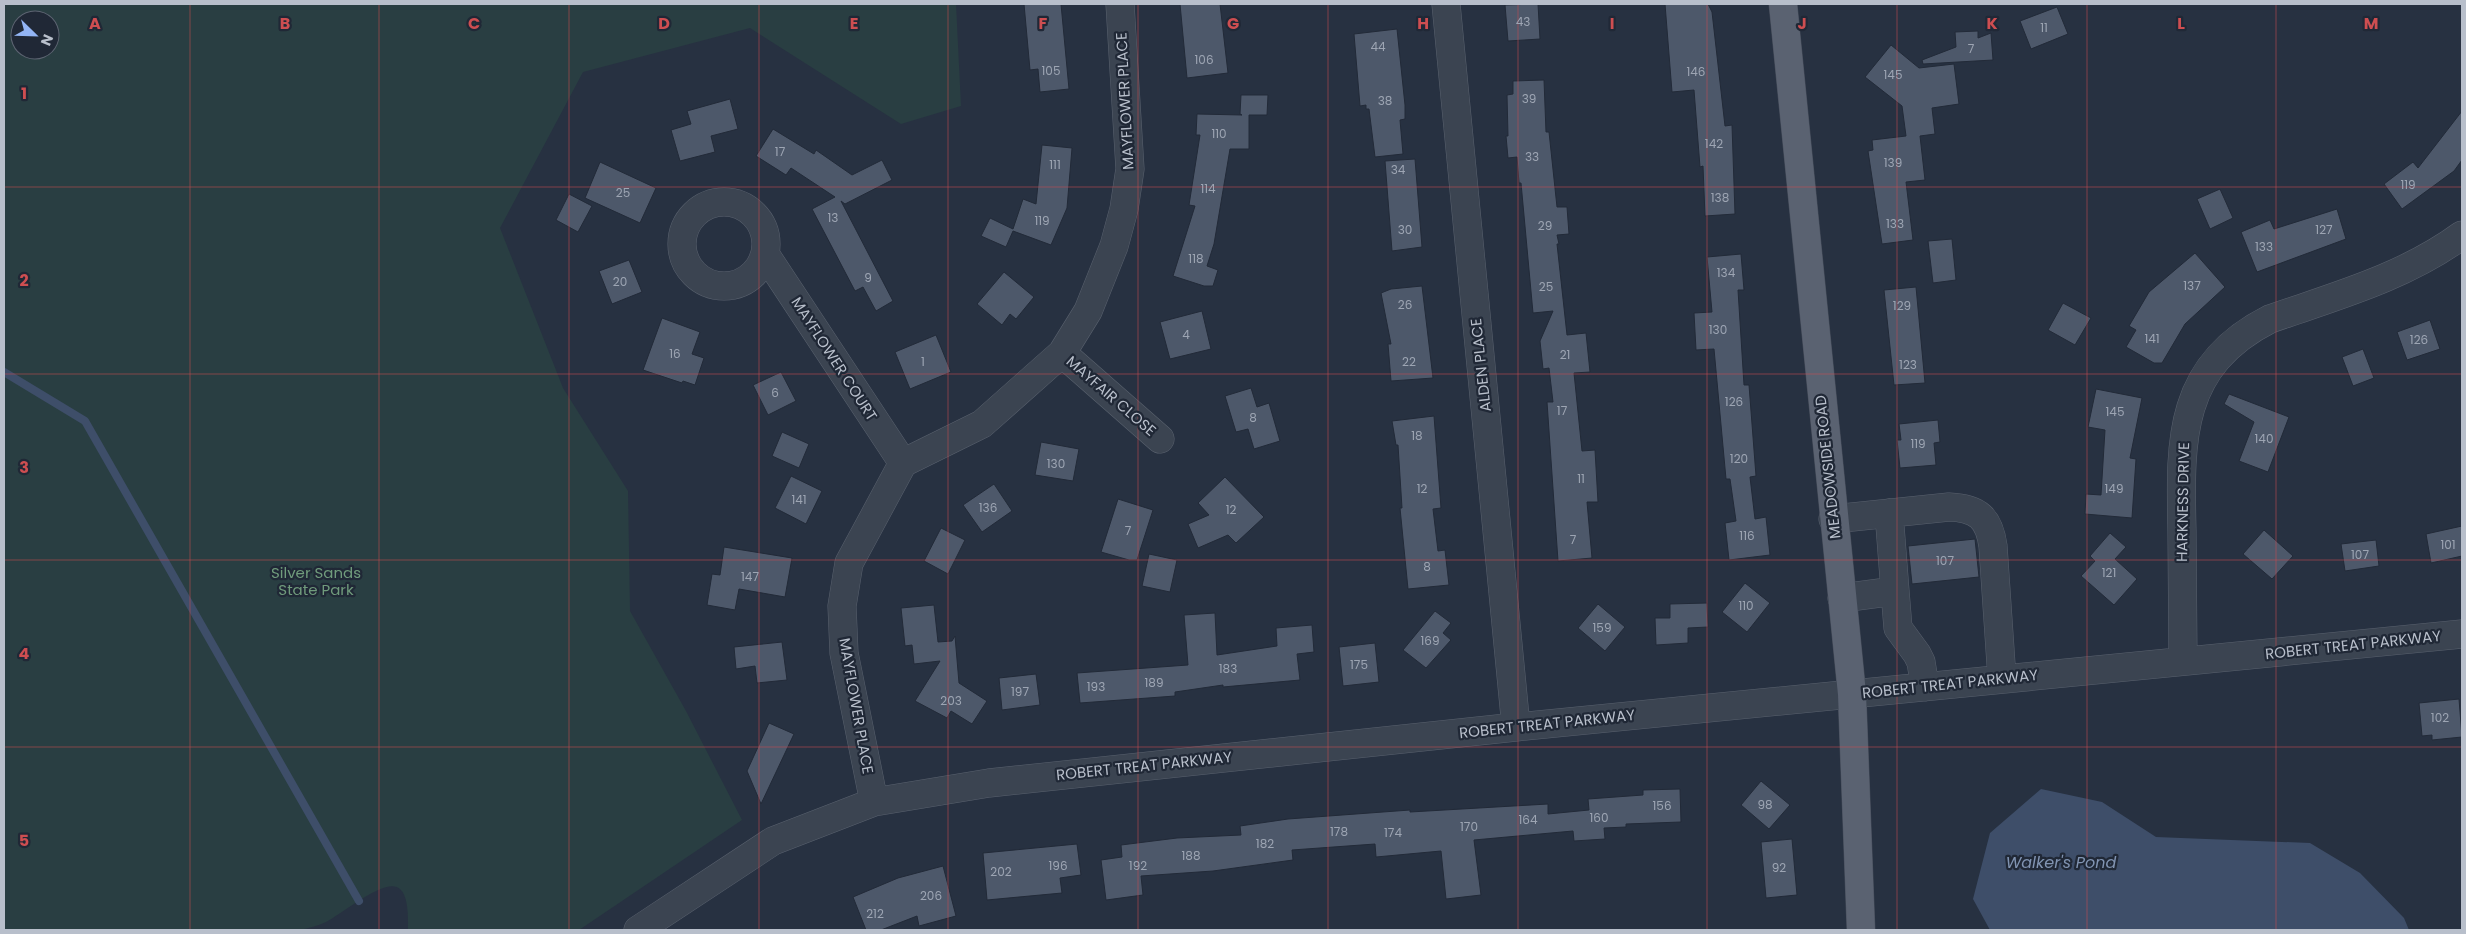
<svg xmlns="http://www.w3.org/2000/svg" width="2466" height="934" font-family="Poppins,sans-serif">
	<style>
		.green { fill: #293e42; fill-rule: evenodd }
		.water { fill: #3e4e69 }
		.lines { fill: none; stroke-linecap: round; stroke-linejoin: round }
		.stream { stroke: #3e4e69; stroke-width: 8 }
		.building { fill: #4d586a; stroke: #222a38 }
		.minor-casing { stroke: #59616e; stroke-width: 29 }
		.major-casing { stroke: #454c5a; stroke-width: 29 }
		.minor { stroke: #3b4451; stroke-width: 28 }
		.major { stroke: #5a6271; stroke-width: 28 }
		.grid { fill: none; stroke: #ce4e51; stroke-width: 1; stroke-opacity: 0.55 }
		.labels { text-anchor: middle; stroke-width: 4.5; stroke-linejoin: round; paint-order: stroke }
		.number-label { font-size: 12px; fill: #9da5b3 }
		.street-label { font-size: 15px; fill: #b8bfcb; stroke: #202836 }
		.park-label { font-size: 15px; fill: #709b7c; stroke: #202836 }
		.water-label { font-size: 16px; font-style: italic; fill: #8194b2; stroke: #202836 }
		.grid-label { font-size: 16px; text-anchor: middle; font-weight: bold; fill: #ce4e51; stroke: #202836; stroke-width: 4.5; stroke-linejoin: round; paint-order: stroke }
	</style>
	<rect width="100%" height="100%" fill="#273141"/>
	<path class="green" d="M4 4H956L961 106 901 124 750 28 583 72 500 228 563 388 628 491 630 611 686 711 742 820 579 930H408C408 919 409 897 400 889 386 876 341 915 326 922 317 926 309 928 300 930H4ZM20 20H50V50H20Z"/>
	<path class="water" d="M2041 789 2102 802 2156 837 2310 843 2360 873 2404 918 2409 930H1990L1973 899 1990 833Z"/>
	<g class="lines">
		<path class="stream" d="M4 372 85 421 359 901"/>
	</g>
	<path class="building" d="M1024 4H1061L1069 89 1040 92 1038 69 1030 70Z
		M1180 4H1220L1228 73 1187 78Z
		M1538 4 1540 39 1508 41 1505 5Z
		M1665 4H1708L1712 12 1725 126 1732 125 1735 214 1705 216 1703 166 1700 167 1694 90 1672 92Z
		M2057 7 2068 34 2031 49 2020 21Z
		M1397 29 1405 105V119L1400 120 1403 154 1375 157 1369 109H1366V105L1360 106 1354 34Z
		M1978 31V38L1991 33 1993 60 1923 64 1922 60 1956 47 1955 32Z
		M1891 45 1919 68 1954 64 1959 104 1932 108 1935 134 1920 136 1925 180 1906 182 1913 240 1882 244 1868 151 1873 150 1872 140 1906 136 1902 106 1865 77Z
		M1544 80 1546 132H1549L1557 207H1567L1569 234 1557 235 1559 244H1557L1567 335 1586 333 1590 372 1574 373 1582 451 1595 450 1598 502H1587L1592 558 1558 561 1547 402H1553L1549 368 1543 369 1540 341 1553 311 1533 313 1521 183H1519L1517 157 1508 158 1506 136H1508L1507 95 1513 94V81Z
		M1241 95H1268L1267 115H1249V149H1230L1214 244 1207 266 1218 270 1213 286H1204L1173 276 1195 206 1189 205 1200 135H1196L1197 114 1242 115 1240 114Z
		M730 99 738 129 711 136 715 152 680 161 671 130 691 124 687 111Z
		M2462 111V160L2454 171 2402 209 2384 184 2413 162 2418 168Z
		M773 129 814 154 816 150 852 175 882 160 892 180 845 204 841 201 893 301 876 311 863 287 855 291 812 209 835 197 791 168 786 175 756 156Z
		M1042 145 1072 148 1067 208 1051 245 1013 231 1006 247 981 236 990 218 1013 229 1023 199 1036 204Z
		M1415 159 1422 247 1392 251 1385 161Z
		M600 162 656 188 640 223 585 198Z
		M2220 189 2233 218 2210 229 2197 199Z
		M569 194 592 206 578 232 556 220Z
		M2337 209 2346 239 2257 272 2241 232 2270 220 2274 229Z
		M1952 239 1956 280 1933 283 1928 241Z
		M2195 253 2225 287 2185 324 2162 363H2154L2126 347 2136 330 2129 326 2149 292Z
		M1741 254 1744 290H1738L1744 385H1749L1756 476 1750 477 1755 519 1766 517 1770 555 1729 560 1725 523 1736 521 1730 479H1726L1714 349 1696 350 1694 313 1712 312 1707 257Z
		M629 260 642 292 612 304 599 271Z
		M1004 272 1034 297 1016 319 1010 314 1002 325 977 304Z
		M1422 286 1433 378 1391 381 1388 344H1391L1381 293 1391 289Z
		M1916 287 1925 383 1894 385 1884 290Z
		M2063 303 2091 318 2075 345 2048 330Z
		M1202 311 1211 349 1170 359 1160 322Z
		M662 318 700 332 692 354 704 358 695 385 683 381 682 383 643 370Z
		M2430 320 2440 349 2407 360 2397 332Z
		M936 335 951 372 910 389 895 352Z
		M2363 349 2374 378 2353 386 2342 357Z
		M781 372 796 401 768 415 753 385Z
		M1251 388 1257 407 1269 403 1280 441 1254 449 1248 429 1236 432 1225 396Z
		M2096 389 2142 398 2130 458 2136 459 2132 518 2085 514 2086 494 2101 495 2105 430 2088 427Z
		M2229 394 2289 417 2268 472 2239 461 2254 422 2224 404Z
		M1434 416 1441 508 1433 509 1438 551 1445 550 1449 585 1408 589 1400 508H1402L1398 445H1396L1392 421Z
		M1938 420 1940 442 1934 443 1936 465 1900 468 1897 440H1901L1899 424Z
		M782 432 809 444 799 468 772 456Z
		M1041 442 1079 449 1073 481 1035 475Z
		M791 476 822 491 806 524 775 508Z
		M1225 477 1264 517 1236 543 1228 535 1198 548 1188 524 1209 515 1198 503Z
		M994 484 1012 511 982 532 963 505Z
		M1118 499 1153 510 1137 560H1129L1101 552Z
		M2462 526V556L2431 563 2426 534Z
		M941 528 965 540 948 574 924 561Z
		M2264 530 2293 556 2272 579 2243 554Z
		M2110 533 2126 547 2115 559 2137 579 2114 605 2081 576 2095 561 2090 556Z
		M1975 539 1979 577 1912 584 1908 546Z
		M2376 540 2379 566 2345 571 2341 544Z
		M724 547 792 558 785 597 739 589 735 610 707 605 712 574 720 575Z
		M1149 554 1177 560 1170 592 1142 586Z
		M1745 583 1770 603 1747 632 1722 612Z
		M1707 603 1708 627 1688 628V643L1656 645 1655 618H1670V604Z
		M1598 604 1625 627 1605 651 1578 628Z
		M934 605 938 642 952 641 955 636 959 683 987 701 972 724 951 711 947 718 915 701 940 661 914 664 912 645 905 646 901 608Z
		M1435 611 1451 623 1443 633 1451 640 1426 668 1403 650Z
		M1215 613 1217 655 1277 646 1276 628 1312 625 1314 652 1297 654 1300 680 1223 687V685L1175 692V696L1080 703 1077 673 1188 665 1184 615Z
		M782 642 787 680 757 683 755 666 736 669 734 647Z
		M1375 643 1379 682 1343 686 1339 647Z
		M1036 674 1040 705 1002 710 999 678Z
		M2459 699 2462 737 2432 740V735L2422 736 2419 703Z
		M769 723 794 734 761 804 747 771Z
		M1761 781 1790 805 1769 829 1741 805Z
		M1680 789 1681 822 1626 824V827L1604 828 1605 839 1574 841 1573 831 1474 840 1481 895 1446 899 1441 851 1376 857 1375 844 1292 850 1293 860 1213 871 1141 876 1143 895 1106 900 1101 860 1122 857 1121 845 1177 838 1241 835 1240 826 1288 819 1410 810V812L1548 804V814L1589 810 1588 799 1643 795V790Z
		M1792 839 1797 895 1766 898 1761 842Z
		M1077 844 1081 875 1060 878 1062 893 987 900 983 853Z
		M943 866 956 916 919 926 917 916 881 930H866L853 897 898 878Z"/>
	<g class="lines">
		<defs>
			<path id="minor" d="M1446 4 1516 727
				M682 244a42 42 0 1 1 84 0a42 42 0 1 1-84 0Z
				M765 254 903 463
				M1062 353 1160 439
				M1833 519 1949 507C1978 508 1989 518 1993 546L2002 679
				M1895 591 1898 628 1917 654 1921 662 1925 687
				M1842 598 1895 591 1889 513
				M2183 661C2183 618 2182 575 2182 532 2180 441 2177 366 2270 319 2336 296 2405 277 2462 235
				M874 802 844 653 842 606 849 563 903 463 982 424 1062 353 1088 311 1114 246 1124 209 1130 169 1120 4
				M638 930 773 841 874 802 989 783 1516 727 2462 634"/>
			<path id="major" d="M1783 4 1852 694 1861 930"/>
		</defs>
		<use href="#minor" class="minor-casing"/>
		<use href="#major" class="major-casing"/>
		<use href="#minor" class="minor"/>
		<use href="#major" class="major"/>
	</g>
	<path class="grid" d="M190 4V930M379 4V930M569 4V930M759 4V930M948 4V930M1138 4V930M1328 4V930M1518 4V930M1707 4V930M1897 4V930M2087 4V930M2276 4V930M4 187H2462M4 374H2462M4 560H2462M4 747H2462"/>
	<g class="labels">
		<g class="number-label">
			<text x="1523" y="26">43</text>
			<text x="2044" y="32">11</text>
			<text x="1378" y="51">44</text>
			<text x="1971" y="53">7</text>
			<text x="1204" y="64">106</text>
			<text x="1051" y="75">105</text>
			<text x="1696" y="76">146</text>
			<text x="1893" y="79">145</text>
			<text x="1529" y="103">39</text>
			<text x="1385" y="105">38</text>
			<text x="1219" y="138">110</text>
			<text x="1714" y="148">142</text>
			<text x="780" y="156">17</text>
			<text x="1532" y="161">33</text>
			<text x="1893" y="167">139</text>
			<text x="1055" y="169">111</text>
			<text x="1398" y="174">34</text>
			<text x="2408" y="189">119</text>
			<text x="1208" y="193">114</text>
			<text x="623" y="197">25</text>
			<text x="1720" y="202">138</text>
			<text x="833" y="222">13</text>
			<text x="1042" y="225">119</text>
			<text x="1895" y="228">133</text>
			<text x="1545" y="230">29</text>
			<text x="1405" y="234">30</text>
			<text x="2324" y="234">127</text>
			<text x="2264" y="251">133</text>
			<text x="1196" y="263">118</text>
			<text x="1726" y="277">134</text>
			<text x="868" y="282">9</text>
			<text x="620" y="286">20</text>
			<text x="2192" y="290">137</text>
			<text x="1546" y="291">25</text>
			<text x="1405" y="309">26</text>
			<text x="1902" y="310">129</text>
			<text x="1718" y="334">130</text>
			<text x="1186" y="339">4</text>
			<text x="2152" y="343">141</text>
			<text x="2419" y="344">126</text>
			<text x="675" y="358">16</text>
			<text x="1565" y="359">21</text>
			<text x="923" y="366">1</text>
			<text x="1409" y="366">22</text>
			<text x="1908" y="369">123</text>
			<text x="775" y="397">6</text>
			<text x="1734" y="406">126</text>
			<text x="1562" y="415">17</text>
			<text x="2115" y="416">145</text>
			<text x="1253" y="422">8</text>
			<text x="1417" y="440">18</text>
			<text x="2264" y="443">140</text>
			<text x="1918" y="448">119</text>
			<text x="1739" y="463">120</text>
			<text x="1056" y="468">130</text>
			<text x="1581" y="483">11</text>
			<text x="1422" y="493">12</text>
			<text x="2114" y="493">149</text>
			<text x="799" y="504">141</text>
			<text x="988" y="512">136</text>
			<text x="1231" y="514">12</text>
			<text x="1128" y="535">7</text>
			<text x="1747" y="540">116</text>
			<text x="1573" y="544">7</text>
			<text x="2448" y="549">101</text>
			<text x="2360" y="559">107</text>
			<text x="1945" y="565">107</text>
			<text x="1427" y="571">8</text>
			<text x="2109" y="577">121</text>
			<text x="750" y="581">147</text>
			<text x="1746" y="610">110</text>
			<text x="1602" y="632">159</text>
			<text x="1430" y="645">169</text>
			<text x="1359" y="669">175</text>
			<text x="1228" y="673">183</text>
			<text x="1154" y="687">189</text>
			<text x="1096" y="691">193</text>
			<text x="1020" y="696">197</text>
			<text x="951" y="705">203</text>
			<text x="2440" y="722">102</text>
			<text x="1765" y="809">98</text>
			<text x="1662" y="810">156</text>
			<text x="1599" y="822">160</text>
			<text x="1528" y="824">164</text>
			<text x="1469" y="831">170</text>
			<text x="1339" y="836">178</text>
			<text x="1393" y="837">174</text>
			<text x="1265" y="848">182</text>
			<text x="1191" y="860">188</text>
			<text x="1058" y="870">196</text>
			<text x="1138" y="870">192</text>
			<text x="1779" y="872">92</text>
			<text x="1001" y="876">202</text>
			<text x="931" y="900">206</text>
			<text x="875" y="918">212</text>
		</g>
		<g class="street-label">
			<text transform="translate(1125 101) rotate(-93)" y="5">MAYFLOWER PLACE</text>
			<text transform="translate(834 359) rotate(57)" y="5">MAYFLOWER COURT</text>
			<text transform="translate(1481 365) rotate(-96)" y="5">ALDEN PLACE</text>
			<text transform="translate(1111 396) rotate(41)" y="5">MAYFAIR CLOSE</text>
			<text transform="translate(1828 467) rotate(-96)" y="5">MEADOWSIDE ROAD</text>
			<text transform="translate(2183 502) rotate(-89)" y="5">HARKNESS DRIVE</text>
			<text transform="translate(2353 645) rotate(-6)" y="5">ROBERT TREAT PARKWAY</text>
			<text transform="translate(1950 684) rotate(-6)" y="5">ROBERT TREAT PARKWAY</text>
			<text transform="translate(856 706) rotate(80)" y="5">MAYFLOWER PLACE</text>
			<text transform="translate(1547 724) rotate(-6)" y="5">ROBERT TREAT PARKWAY</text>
			<text transform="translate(1144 766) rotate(-6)" y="5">ROBERT TREAT PARKWAY</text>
		</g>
		<g class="park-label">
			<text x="316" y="578">Silver Sands<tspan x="316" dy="17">State Park</tspan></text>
		</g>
		<g class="water-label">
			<text x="2061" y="868">Walker's Pond</text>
		</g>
	</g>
	<g class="grid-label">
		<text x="95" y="29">A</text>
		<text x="285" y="29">B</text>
		<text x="474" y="29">C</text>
		<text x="664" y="29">D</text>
		<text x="854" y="29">E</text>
		<text x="1043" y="29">F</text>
		<text x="1233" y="29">G</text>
		<text x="1423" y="29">H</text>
		<text x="1612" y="29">I</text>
		<text x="1802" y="29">J</text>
		<text x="1992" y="29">K</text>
		<text x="2181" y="29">L</text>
		<text x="2371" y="29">M</text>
		<text x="24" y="99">1</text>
		<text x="24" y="286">2</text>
		<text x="24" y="473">3</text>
		<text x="24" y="659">4</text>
		<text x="24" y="846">5</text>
	</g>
	<rect width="2466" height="934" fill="none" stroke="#b8bfcb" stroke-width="10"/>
	<g transform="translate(35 35) rotate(113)"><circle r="24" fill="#202836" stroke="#5d6472"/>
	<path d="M0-4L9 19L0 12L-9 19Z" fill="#93b5f5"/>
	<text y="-8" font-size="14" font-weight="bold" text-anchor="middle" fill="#b8bfcb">N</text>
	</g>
</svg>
